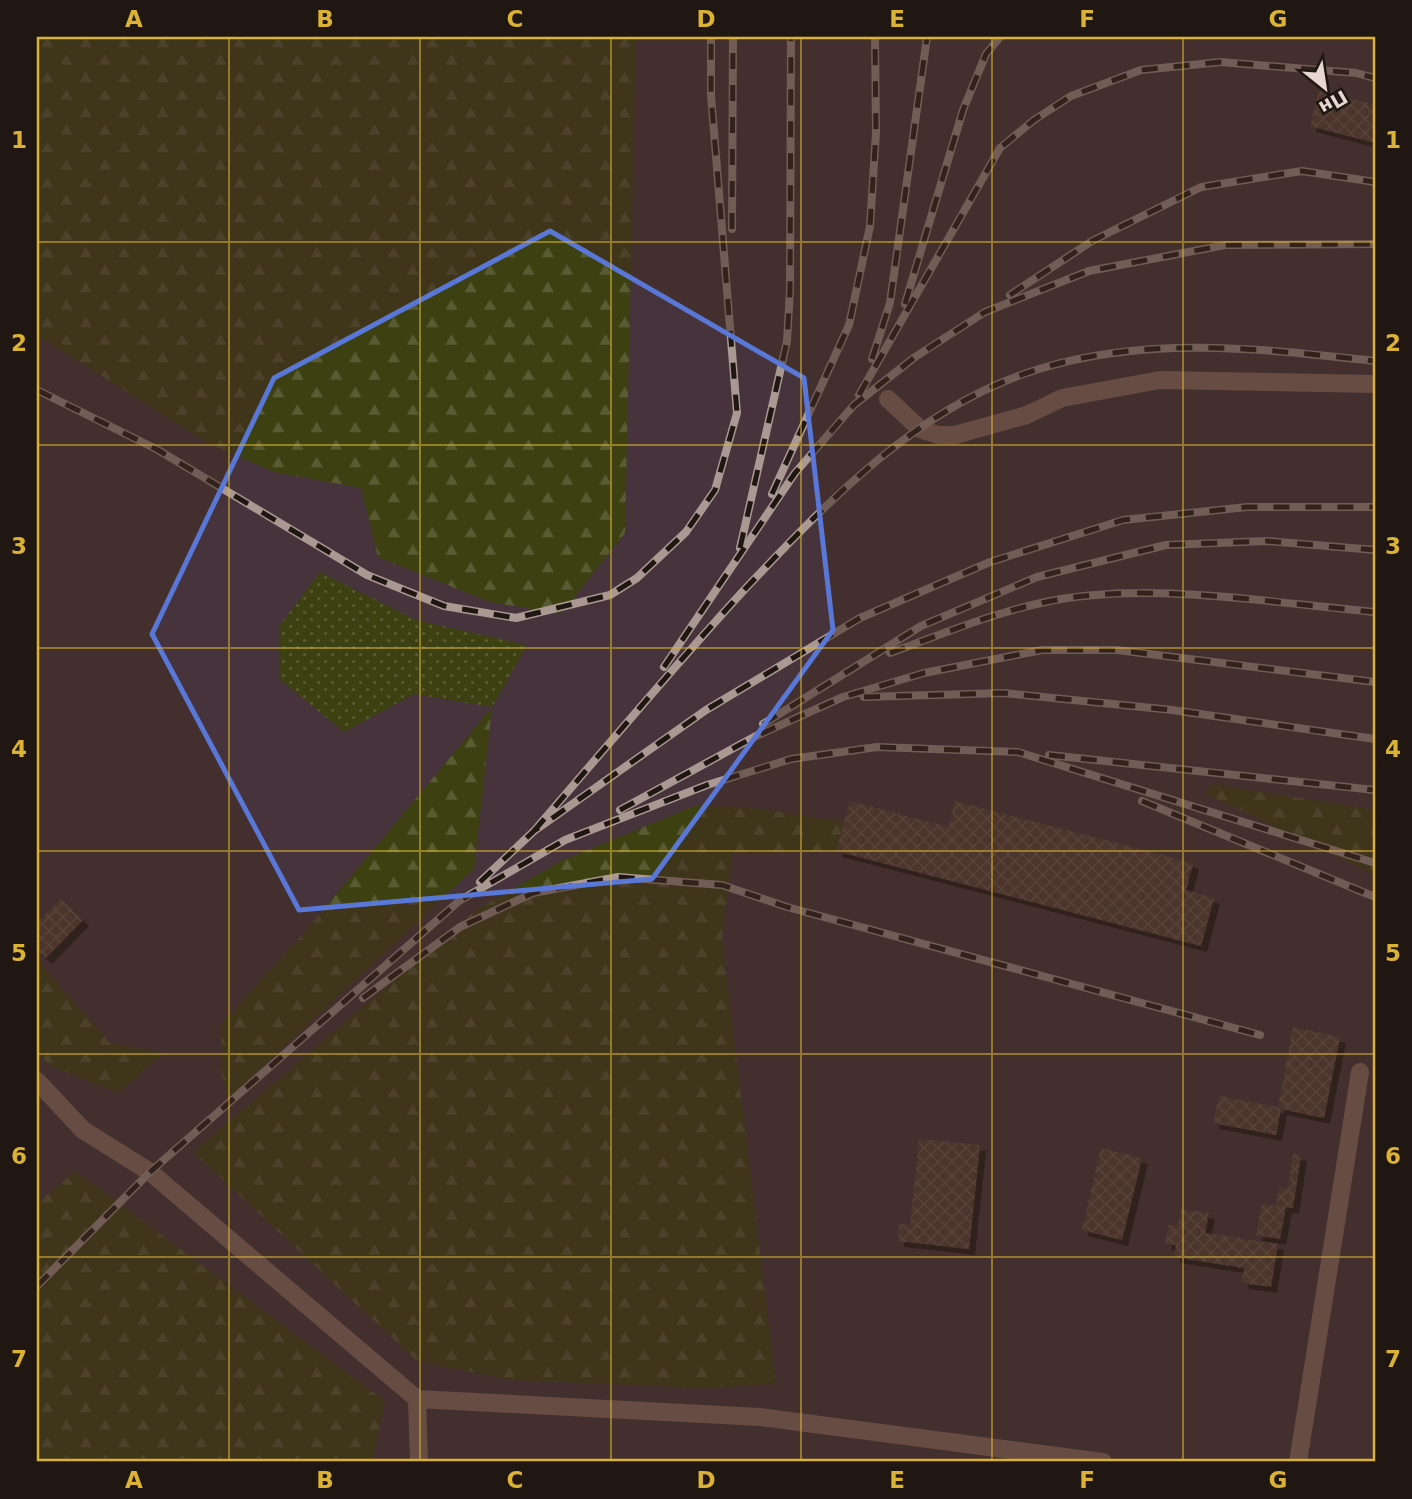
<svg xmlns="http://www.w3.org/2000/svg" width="1412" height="1499" font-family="'DejaVu Sans',sans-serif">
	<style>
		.industrial { fill: #46333b }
		.grass { fill: url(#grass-dots) }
		.forest { fill: url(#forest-firs) }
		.building { fill: url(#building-cross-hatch); filter: url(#shadow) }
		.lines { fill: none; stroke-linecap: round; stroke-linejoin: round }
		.minor { stroke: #96736b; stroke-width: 18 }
		.rail-casing { stroke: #aa9992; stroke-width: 8 }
		.rail { stroke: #211712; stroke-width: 5; stroke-dasharray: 16; stroke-linecap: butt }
		.marked { fill: none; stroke: #5977d6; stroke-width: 5; stroke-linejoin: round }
		.grid { fill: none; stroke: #dbb233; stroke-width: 2; stroke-opacity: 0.55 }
		.neatline { fill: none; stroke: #dbb233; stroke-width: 2.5 }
		.grid-label { font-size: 23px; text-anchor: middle; font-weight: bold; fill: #dbb233 }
	</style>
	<defs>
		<pattern id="grass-dots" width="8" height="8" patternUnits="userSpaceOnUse" patternTransform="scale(1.75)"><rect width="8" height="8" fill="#3d4112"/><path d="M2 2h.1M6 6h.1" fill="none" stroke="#595c33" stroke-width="1.8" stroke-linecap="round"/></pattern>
		<pattern id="forest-firs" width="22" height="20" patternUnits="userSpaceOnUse" patternTransform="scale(1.75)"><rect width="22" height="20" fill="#3d4112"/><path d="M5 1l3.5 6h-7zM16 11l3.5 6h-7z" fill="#595c33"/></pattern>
		<pattern id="building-cross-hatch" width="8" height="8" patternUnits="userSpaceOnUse" patternTransform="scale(1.75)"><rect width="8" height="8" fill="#584237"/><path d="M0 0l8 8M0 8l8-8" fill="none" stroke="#705d53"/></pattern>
		<filter id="shadow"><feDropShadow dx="6" dy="6" stdDeviation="0" flood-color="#0009"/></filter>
	</defs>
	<rect width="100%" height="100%" fill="#412c22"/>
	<path class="industrial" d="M37 37H1375V1462H37Z"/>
	<path class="grass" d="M320 572 416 620 527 645 492 707 414 694 344 732 279 679 280 625Z"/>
	<path class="forest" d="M37 37H636L625 533 561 614 490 602 378 557 361 488 274 472 206 442 37 335Z
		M492 707 474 869 228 1099 221 1071 222 1023 303 934Z
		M1213 784 1375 810V875L1204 793Z
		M694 806 745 807 844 822 836 851 732 854 722 939 776 1384 710 1388 512 1380 417 1361 193 1152 476 910 559 862Z
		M37 960 110 1043 164 1053 118 1093 50 1066 37 1052Z
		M75 1171 385 1401 372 1462H37V1204Z"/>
	<path class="building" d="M1319 90 1375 105V143L1310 126Z
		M850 801 948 827 955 801 1193 863 1186 890 1214 898 1201 946 836 851Z
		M61 899 83 920 46 958 37 950V923Z
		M1293 1027 1340 1037 1324 1118 1281 1109 1276 1135 1213 1123 1219 1096 1278 1107Z
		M919 1139 980 1145 969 1249 898 1241 899 1224 910 1225Z
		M1101 1148 1142 1158 1122 1240 1082 1230Z
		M1293 1154 1301 1155 1293 1208 1286 1207 1280 1239 1256 1235 1262 1203 1276 1206 1279 1187 1288 1189Z
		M1181 1209 1209 1213 1205 1233 1278 1244 1271 1287 1242 1283 1244 1268 1174 1257 1176 1245 1165 1244 1168 1225 1178 1226Z"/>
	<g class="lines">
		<path class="minor" d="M888 399 920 429 938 435H955L1027 415 1062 398 1160 380 1375 384
			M37 1081 83 1130 150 1172 417 1399 419 1462
			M417 1399 760 1417 1103 1462
			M1298 1462 1360 1072"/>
		<defs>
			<path id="rail" d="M732 229 733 37
				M1010 295 1092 241 1201 187 1302 171 1375 182
				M905 304 963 110 986 54 1000 37
				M872 359 890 303 927 37
				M37 390 158 450 367 575 444 606 516 618 610 595 637 578 686 532 715 490 737 413 711 95V37
				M859 395 1000 148 1034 120 1071 96 1141 70 1221 62 1356 73 1375 78
				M772 494 849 325 870 226 876 133 875 37
				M740 548 787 341 790 290 791 37
				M890 653C940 635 990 614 1041 603 1144 580 1271 603 1375 612
				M664 667 795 473 854 405 915 357 985 312 1089 271 1225 245 1375 244
				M864 697 1004 693 1172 710 1375 739
				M763 724 921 626 1037 577 1166 545 1267 541 1375 550
				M1049 755 1375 790
				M1142 801 1375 897
				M620 810 754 737 843 697 924 673 1042 650H1117L1375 682
				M534 831C604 750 673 667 746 588 829 500 920 405 1039 369 1149 335 1264 349 1375 361
				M480 882 534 831 706 710 860 618 990 562 1123 520 1247 507H1375
				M363 998 460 927 533 893 618 877 722 885 787 907 1260 1035
				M37 1286 150 1172 459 901 565 840 707 785 791 759 877 747 1018 752 1375 863"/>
		</defs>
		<use href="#rail" class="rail-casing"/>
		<use href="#rail" class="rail"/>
	</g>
	<path d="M0 0H1412V1499H0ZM550 231 804 378 833 630 652 879 299 910 152 634 274 378Z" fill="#412c22" fill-opacity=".55" fill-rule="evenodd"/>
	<path class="marked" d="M550 231 804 378 833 630 652 879 299 910 152 634 274 378Z"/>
	<path class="grid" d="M229 37V1462M420 37V1462M611 37V1462M801 37V1462M992 37V1462M1183 37V1462M37 242H1375M37 445H1375M37 648H1375M37 851H1375M37 1054H1375M37 1257H1375"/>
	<rect width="1412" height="1499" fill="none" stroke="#211712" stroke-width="77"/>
	<g transform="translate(1325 88) rotate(150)" stroke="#211712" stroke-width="5" paint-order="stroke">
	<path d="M0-5L12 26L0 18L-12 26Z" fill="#e6d7d1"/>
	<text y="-10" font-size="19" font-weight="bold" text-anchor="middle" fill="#e6d7d1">Пн</text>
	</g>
	<rect x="38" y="38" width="1336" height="1422" class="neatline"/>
	<g class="grid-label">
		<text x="134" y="27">A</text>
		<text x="325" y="27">B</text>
		<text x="515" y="27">C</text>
		<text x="706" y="27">D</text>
		<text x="897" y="27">E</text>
		<text x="1087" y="27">F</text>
		<text x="1278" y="27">G</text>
		<text x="19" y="148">1</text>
		<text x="1393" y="148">1</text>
		<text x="19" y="351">2</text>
		<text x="1393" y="351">2</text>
		<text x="19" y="554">3</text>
		<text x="1393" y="554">3</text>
		<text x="19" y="757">4</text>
		<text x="1393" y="757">4</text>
		<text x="19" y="961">5</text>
		<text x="1393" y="961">5</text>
		<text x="19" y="1164">6</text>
		<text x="1393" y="1164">6</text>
		<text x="19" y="1367">7</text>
		<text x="1393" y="1367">7</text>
		<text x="134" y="1488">A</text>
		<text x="325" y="1488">B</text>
		<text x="515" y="1488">C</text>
		<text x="706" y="1488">D</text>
		<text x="897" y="1488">E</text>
		<text x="1087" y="1488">F</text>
		<text x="1278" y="1488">G</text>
	</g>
</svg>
